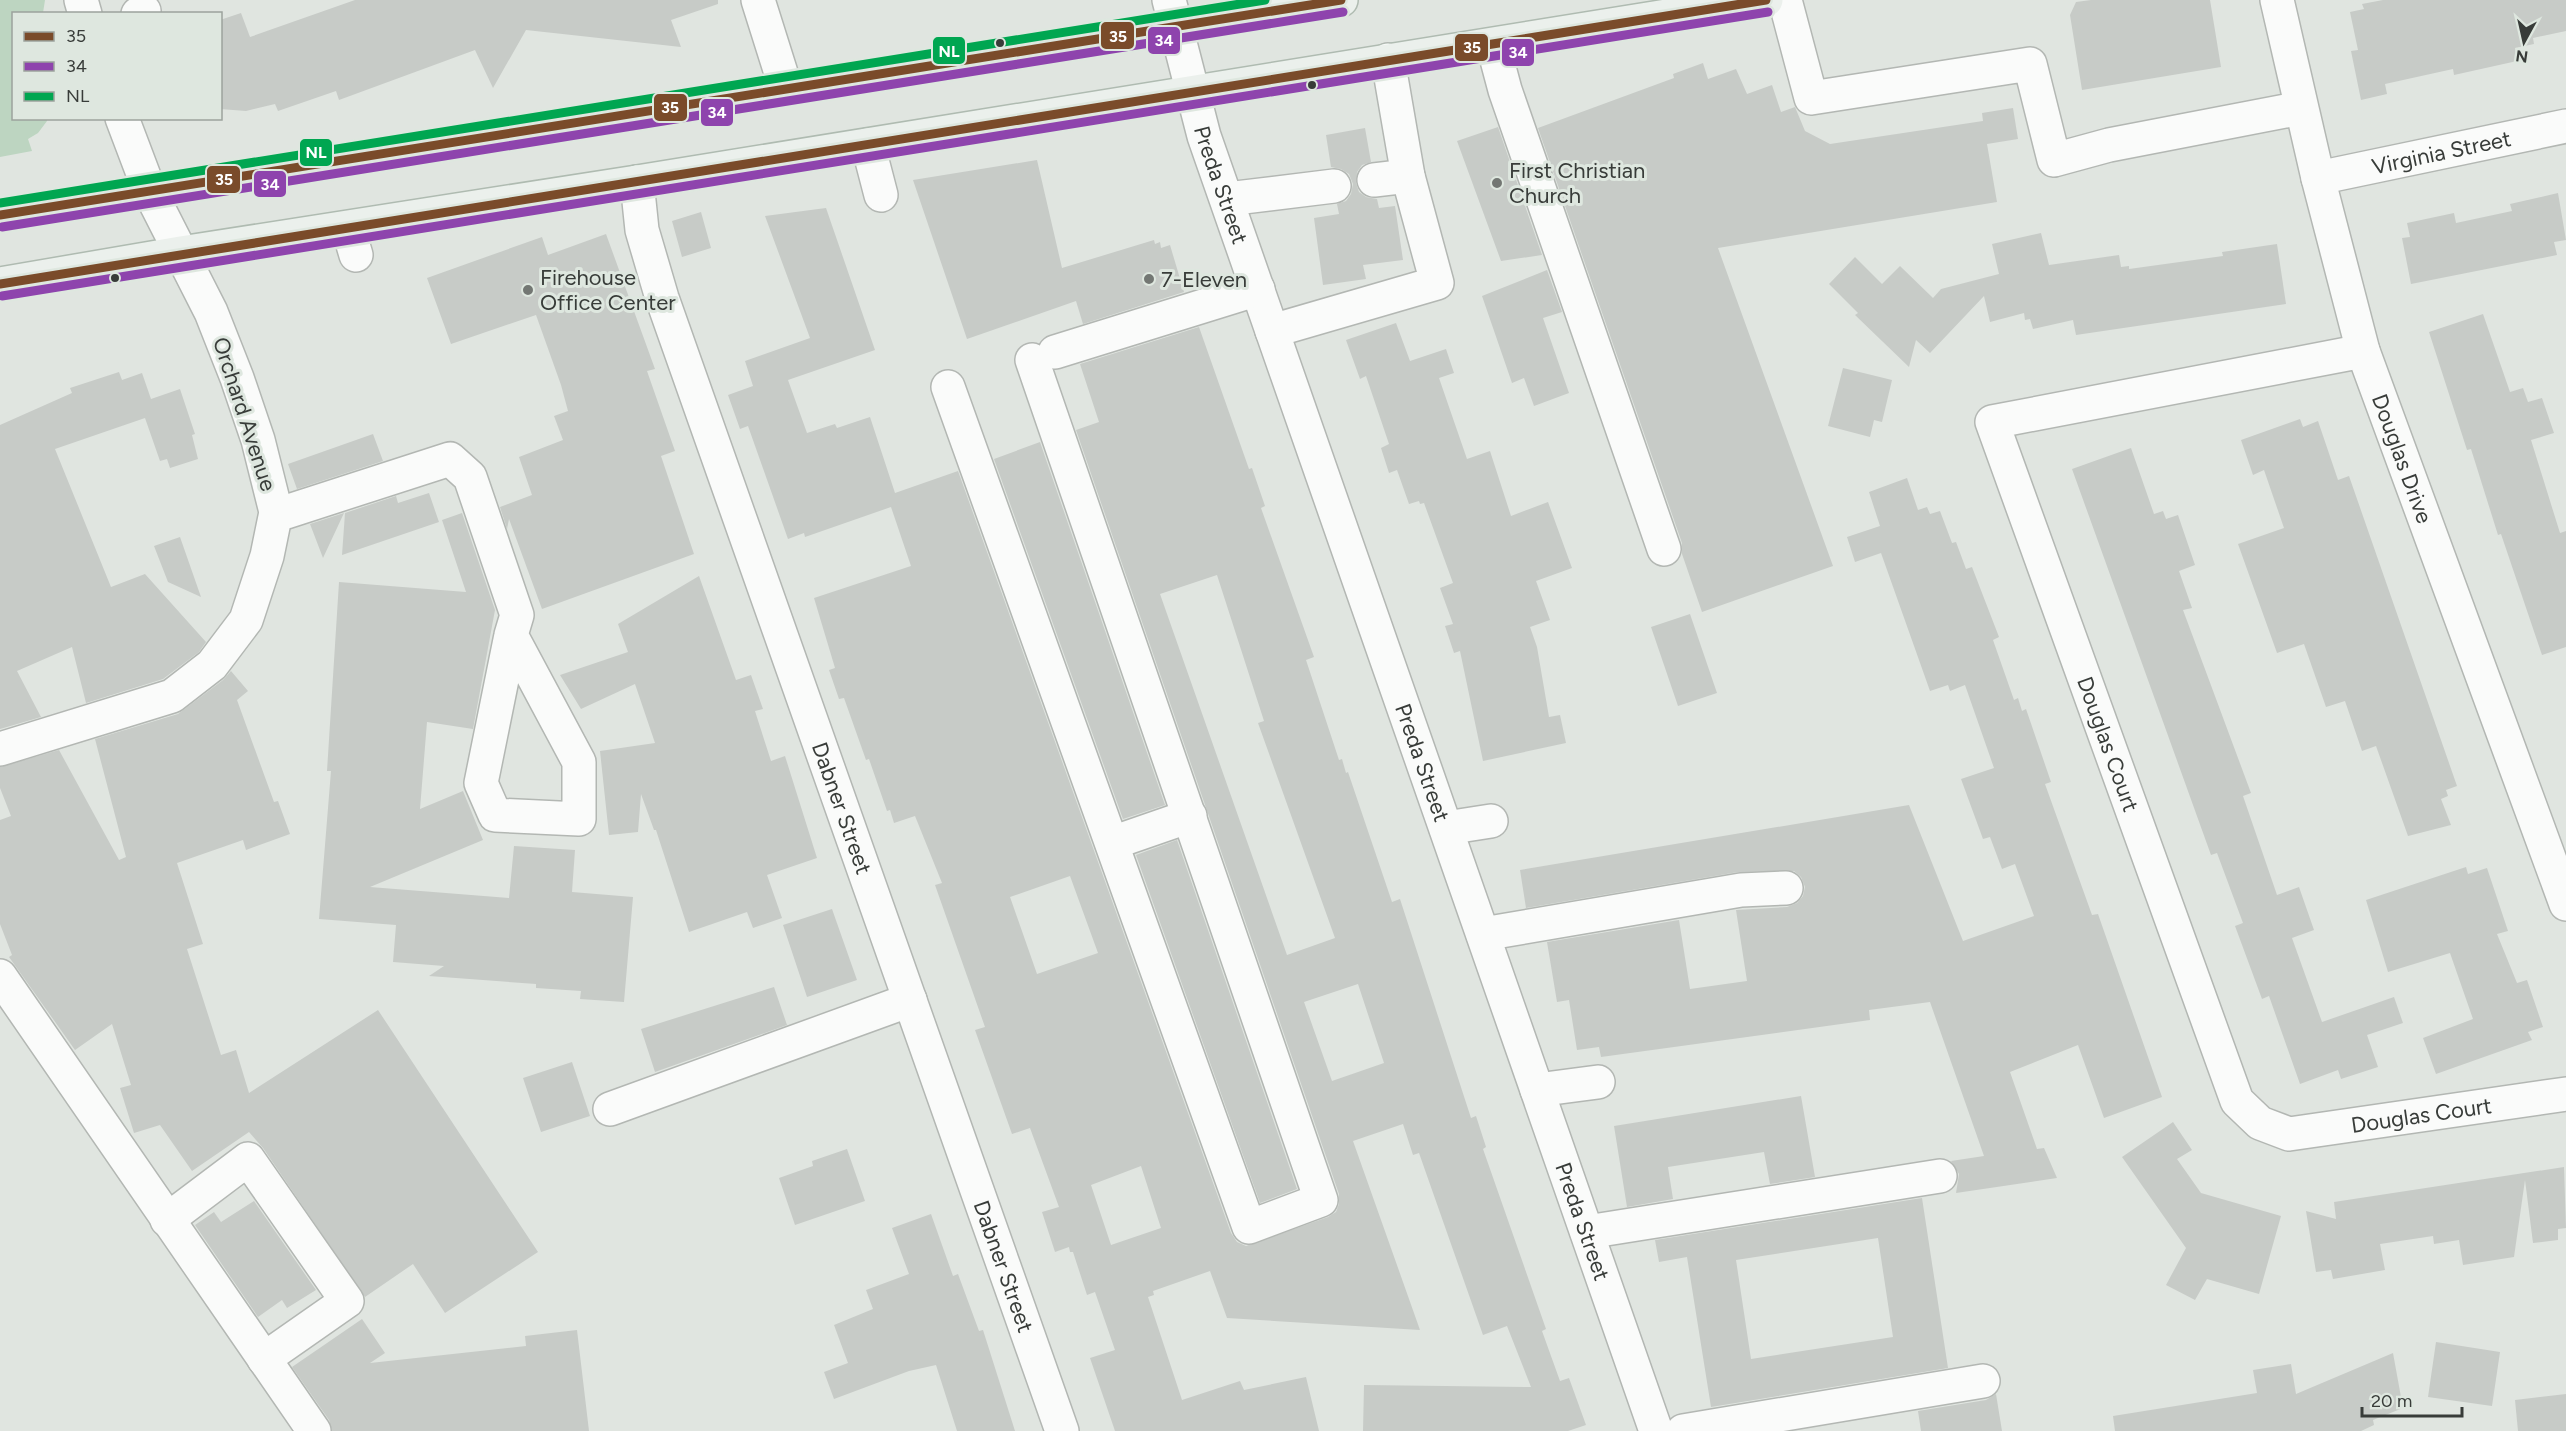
<svg xmlns="http://www.w3.org/2000/svg" width="2566" height="1431" font-family="Figtree,sans-serif">
	<style>
		.green { fill: #bdd5c1 }
		.building { fill: #c7cbc7; fill-rule: evenodd }
		.lines { fill: none; stroke-linecap: round; stroke-linejoin: round }
		.minor-casing { stroke: #b3b7b3; stroke-width: 36 }
		.major-casing { stroke: #afbbb1; stroke-width: 36 }
		.minor { stroke: #fafbfa; stroke-width: 33 }
		.major { stroke: #ebf0ec; stroke-width: 33 }
		.bus-1-casing { stroke: #dee7df; stroke-width: 14 }
		.bus-2-casing { stroke: #dee7df; stroke-width: 14 }
		.bus-3-casing { stroke: #dee7df; stroke-width: 14 }
		.bus-1 { stroke: #7a4b2a; stroke-width: 9 }
		.bus-2 { stroke: #8e44ad; stroke-width: 9 }
		.bus-3 { stroke: #00a651; stroke-width: 9 }
		.bus-dot { fill: #383c39; stroke: #dee7df; stroke-width: 2 }
		.poi-dot { fill: #737773; stroke: #dee7df; stroke-width: 2 }
		.labels { text-anchor: middle; stroke-width: 6; stroke-linejoin: round; paint-order: stroke }
		.street-label { font-size: 22px; fill: #383c39; stroke: #dee7df }
		.poi-label { font-size: 22px; fill: #383c39; stroke: #dee7df; text-anchor: start }
		.line-badge { stroke: #dee7df; stroke-width: 2 }
		.badge-label { font-size: 16px; text-anchor: middle; font-weight: bold; fill: #fff }
	</style>
	<rect width="100%" height="100%" fill="#e0e5e0"/>
	<path class="green" d="M0 0H45L43 13 14 14V118L47 119V121L38 133 28 139 32 151 0 157Z"/>
	<path class="building" d="M355 0H718V4L671 20 681 47 526 30 493 88 475 50 339 100 336 91 278 111 275 104 246 111 220 109V20L241 13 250 37Z
		M2091 0H2210L2221 67 2082 90 2070 15 2076 2Z
		M2383 0H2566V31L2533 38 2534 44 2515 48 2517 61 2454 75 2453 69 2385 84 2387 94 2361 100 2351 51 2358 50 2350 12 2364 9 2362 4Z
		M1703 63 1708 79 1736 69 1747 94 1772 85 1781 112 1795 107 1805 131 1830 144 1983 121 1982 113 2013 108 2018 139 1987 144 1997 202 1718 248 1833 566 1702 612 1682 554V543L1538 128 1674 78 1673 74Z
		M1498 127 1542 255 1501 261 1457 141Z
		M1365 128 1371 162 1362 165 1357 172 1356 183 1359 192 1366 197 1377 199 1379 208 1395 206 1403 260 1363 265 1366 279 1323 285 1314 218 1339 214 1337 204 1346 201 1351 194 1353 184 1349 174 1341 169 1331 167 1326 135Z
		M1037 160 1062 268 1154 240 1155 244 1160 242 1161 248 1170 245 1184 292 1083 324 1076 301 967 339 913 180Z
		M2558 193 2566 240 2554 242 2557 255 2411 284 2402 238 2410 237 2407 223 2454 213 2456 223 2512 211 2510 204Z
		M826 208 875 350 788 380 807 433 835 424 837 428 870 417 895 493 958 471 1231 1233 1237 1242 1246 1246 1328 1217 1336 1212 1339 1204V1194L1076 430 1099 422 1080 364 1199 327 1249 469 1252 468 1265 506 1261 508 1314 657 1306 660 1339 760 1342 759 1346 773 1348 772 1392 902 1400 899 1471 1118 1476 1116 1486 1147 1483 1149 1546 1329 1542 1331 1560 1381 1569 1378 1586 1425 1568 1431H1363L1364 1385 1531 1387 1507 1326 1483 1335 1419 1153 1413 1155 1403 1124 1353 1141 1420 1330 1227 1318 1210 1271 1153 1291 1154 1295 1148 1297 1182 1400 1240 1381 1244 1390 1306 1377 1319 1431H1115L1090 1358 1115 1350 1095 1292 1087 1295 1073 1252H1070L1069 1247 1055 1252 1042 1212 1059 1207 1030 1128 1012 1134 975 1030 985 1027 935 885 942 883 915 816 894 823 890 810 887 811 869 759 866 760 844 698 839 699 829 670 835 668 814 598 911 566 891 507 805 537 804 533 788 539 748 426 740 429 728 395 753 386 745 361 810 338 765 216ZM1217 575 1264 721 1258 723 1335 938 1287 955 1160 594ZM1070 876 1098 953 1037 974 1010 897ZM1358 984 1384 1063 1332 1081 1304 1002ZM1141 1166 1161 1228 1111 1245 1091 1185Z
		M701 212 711 248 682 257 672 221Z
		M2041 233 2049 265 2119 255 2121 267 2129 266V269L2223 256 2222 252 2277 244 2286 304 2076 335 2073 320 2033 329 2030 319 2025 320 2024 313 1990 322 1984 296 1930 353 1916 340 1909 367 1855 315 1858 313 1829 284 1855 257 1882 284 1900 266 1933 298 1941 289 1999 274 1992 244Z
		M606 234 655 369 647 371 675 451 661 456 694 554 542 609 509 519 507 529 500 507 532 495 519 457 563 440 554 416 568 411 561 385 536 315 451 344 427 278 542 237 548 255Z
		M1547 270 1562 312 1543 318 1569 393 1534 406 1524 378 1512 383 1482 296Z
		M2483 314 2510 392 2523 388 2528 402 2542 398 2554 433 2531 440 2560 533 2566 531V647L2542 655 2501 534 2498 535 2471 449 2467 450 2429 332Z
		M1396 323 1410 361 1446 349 1454 373 1439 378 1467 459 1490 451 1511 516 1548 502 1572 568 1536 581 1550 620 1530 627 1537 647 1549 717 1560 715 1566 743 1483 761 1460 651 1454 653 1445 626 1453 624 1440 588 1453 583 1424 503 1420 504 1419 501 1409 504 1397 470 1389 473 1381 448 1389 444 1366 376 1360 379 1346 340Z
		M1843 368 1892 380 1882 422 1874 420 1870 437 1828 426Z
		M119 372 122 380 142 373 151 399 180 389 195 434 192 435 198 459 170 468 167 459 160 461 145 418 55 449 111 587 145 574 206 642 199 652 163 679 86 703 72 647 17 671 41 717 0 729V425L72 393 70 388Z
		M2300 419 2303 427 2318 421 2338 480 2349 476 2457 786 2446 790 2448 796 2441 799 2451 825 2408 836 2376 746 2362 751 2345 701 2326 707 2304 644 2277 653 2238 544 2284 528 2264 470 2253 475 2241 440Z
		M373 434 383 461 297 489 288 464Z
		M1040 442 1165 805 1123 819 994 459Z
		M2131 448 2154 514 2163 511 2166 519 2178 515 2195 565 2179 571 2192 608 2183 610 2251 793 2243 796 2277 895 2299 887 2314 930 2292 938 2322 1022 2394 997 2403 1023 2367 1035 2378 1067 2341 1079 2338 1070 2300 1084 2269 996 2262 999 2235 926 2243 923 2217 853 2211 855 2072 469Z
		M1907 478 1918 510 1927 507 1930 514 1940 511 1952 543 1956 542 1966 569 1972 567 1999 637 1993 640 2014 700 2018 698 2022 711 2026 709 2051 782 2045 784 2092 915 2098 914 2162 1097 2104 1118 2078 1045 2010 1072 2037 1149 2044 1148 2057 1178 1956 1193 1959 1174 1951 1161 1984 1156 1930 1002 1869 1010 1870 1020 1601 1057 1599 1047 1577 1050 1569 1000 1557 1002 1547 942 1679 920 1690 989 1747 981 1736 910 1787 907 1797 903 1803 896 1805 887 1801 877 1794 871 1738 872 1526 908 1520 870 1909 805 1963 941 2034 916 2015 864 2002 869 1990 837 1983 839 1961 779 1994 768 1965 685 1950 691 1948 685 1930 691 1881 553 1855 562 1847 537 1880 526 1869 492Z
		M429 493 439 522 342 555 345 513 396 496 398 503Z
		M344 513 323 558 310 524Z
		M462 513 495 610 473 729 427 722 420 809 463 791 483 840 370 887 509 898 514 846 575 850 572 892 633 897 624 1002 580 999 581 991 536 988V984L429 976 444 966 393 962 396 925 319 919 331 771H327L339 582 466 592 442 520Z
		M180 537 201 597 168 582 154 546Z
		M699 576 736 680 751 675 763 709 755 711 771 761 785 756 817 858 767 875 782 918 753 928 747 912 689 932 656 830H654L641 794 638 832 609 835 600 751 655 743 635 684 581 709 560 675 628 652 618 624Z
		M1690 614 1717 693 1678 706 1651 627Z
		M231 671 248 691 237 700 274 802 278 801 290 834 246 850 243 840 177 863 203 944 187 949 221 1055 236 1050 249 1093 378 1010 538 1252 445 1313 413 1264 365 1297 263 1148 249 1132 192 1171 160 1125 134 1133 120 1088 131 1085 112 1024 75 1050 9 957 12 955 0 924V820L11 816 0 788V767L59 750 119 860 126 857 95 739 178 714 223 680Z
		M1177 840 1297 1189 1260 1203 1136 855Z
		M2466 867 2468 874 2487 868 2508 931 2497 934 2517 983 2527 980 2543 1027 2528 1032 2532 1040 2436 1074 2423 1038 2473 1019 2450 953 2388 972 2366 900Z
		M832 909 857 980 807 997 783 925Z
		M774 987 787 1025 655 1072 641 1029Z
		M572 1062 590 1116 541 1132 523 1078Z
		M1801 1096 1815 1177 1770 1184 1764 1152 1668 1167 1673 1199 1627 1207 1614 1126Z
		M2173 1122 2192 1150 2177 1159 2201 1193 2281 1216 2259 1294 2207 1279 2195 1300 2166 1285 2186 1248 2122 1157Z
		M847 1149 865 1201 795 1225 779 1178 813 1166 812 1161Z
		M2564 1167 2566 1228 2558 1229V1240L2533 1243 2525 1180 2514 1257 2463 1265 2459 1240 2434 1244 2433 1236 2380 1244 2385 1270 2333 1279 2331 1270 2316 1272 2306 1211 2336 1219 2334 1202Z
		M1922 1198 1948 1368 1711 1407 1687 1257 1659 1262 1655 1240ZM1878 1238 1893 1337 1751 1359 1736 1260Z
		M254 1201 316 1290 287 1308 282 1300 258 1317 195 1225 214 1212 221 1222Z
		M931 1214 953 1276 958 1274 979 1331 983 1330 1015 1431H957L936 1365 909 1371 834 1399 824 1372 848 1363 834 1325 873 1309 866 1290 909 1274 892 1228Z
		M362 1319 385 1353 370 1363 526 1346 525 1336 577 1330 589 1431H332L329 1420 292 1367Z
		M2436 1342 2500 1352 2492 1406 2428 1397Z
		M2393 1353 2403 1408 2373 1420 2374 1425 2361 1431H2115L2113 1416 2257 1393 2253 1370 2291 1364 2296 1394Z
		M1996 1394 2002 1431H1921L1918 1411 1986 1400Z
		M2566 1394V1431H2518L2515 1400Z"/>
	<g class="lines">
		<defs>
			<g id="minor">
				<path d="M81 0 85 14"/>
				<path d="M758 0 786 89"/>
				<path id="s1" d="M1169 0 1204 136 1656 1431"/>
				<path d="M1785 0 1811 98 2030 64 2054 160 2109 145 2301 108"/>
				<path id="s2" d="M2277 0 2318 178 2363 351 2566 904"/>
				<path d="M138 14 144 11"/>
				<path d="M1493 45 1505 90 1664 549"/>
				<path d="M868 145 881 195"/>
				<path id="s3" d="M2318 178 2566 126"/>
				<path d="M1374 180 1408 176"/>
				<path id="s4" d="M637 182 642 230 662 298 1062 1431"/>
				<path d="M1227 199 1334 186"/>
				<path d="M348 228 356 255"/>
				<path d="M1272 331 1437 283 1408 176 1388 60"/>
				<path id="s5" d="M2363 351 1992 422 2237 1101 2260 1123 2289 1134 2566 1094"/>
				<path d="M1055 352 1258 289"/>
				<path d="M948 387 1249 1227 1321 1200 1032 360"/>
				<path d="M276 512H286L450 459 470 477 517 615 511 635 481 783 495 815 579 819V762L511 635"/>
				<path d="M0 749 172 696 212 665 246 620 267 556 276 512 258 440 237 378 211 312 150 192 122 118"/>
				<path d="M1446 828 1491 821"/>
				<path d="M1112 843 1190 816"/>
				<path d="M1483 934 1741 890 1786 888"/>
				<path d="M0 976 314 1431"/>
				<path d="M1537 1090 1598 1082"/>
				<path d="M610 1109 910 1000"/>
				<path d="M167 1220 248 1159 347 1301 264 1359"/>
				<path d="M1587 1232 1940 1176"/>
				<path d="M1683 1431 1983 1381"/>
			</g>
			<path id="major" d="M0 215 1341 0
				M0 284 181 253 637 182 1766 0"/>
		</defs>
		<use href="#minor" class="minor-casing"/>
		<use href="#major" class="major-casing"/>
		<use href="#minor" class="minor"/>
		<use href="#major" class="major"/>
		<defs>
			<path id="bus-1" d="M0 215 1341 0
				M0 284 1766 0"/>
			<path id="bus-2" d="M2 227 1343 12
				M2 296 1768 12"/>
			<path id="bus-3" d="M0 203 1265 0"/>
		</defs>
		<use href="#bus-1" class="bus-1-casing"/>
		<use href="#bus-2" class="bus-2-casing"/>
		<use href="#bus-3" class="bus-3-casing"/>
		<use href="#bus-1" class="bus-1"/>
		<use href="#bus-2" class="bus-2"/>
		<use href="#bus-3" class="bus-3"/>
	</g>
	<g class="bus-dot">
		<circle cx="1000" cy="43" r="5"/>
		<circle cx="1312" cy="85" r="5"/>
		<circle cx="115" cy="278" r="5"/>
	</g>
	<g class="poi-dot">
		<circle cx="1497" cy="183" r="6"/>
		<circle cx="1149" cy="279" r="6"/>
		<circle cx="528" cy="290" r="6"/>
	</g>
	<g class="labels">
		<g class="street-label">
			<text dy="8" stroke="none"><textPath href="#s3" startOffset="126">Virginia Street</textPath></text>
			<text dy="8" stroke="none"><textPath href="#s1" startOffset="192">Preda Street</textPath></text>
			<text transform="translate(245 414) rotate(72)" y="8">Orchard Avenue</text>
			<text dy="8" stroke="none"><textPath href="#s2" startOffset="476">Douglas Drive</textPath></text>
			<text dy="8" stroke="none"><textPath href="#s5" startOffset="720">Douglas Court</textPath></text>
			<text dy="8" stroke="none"><textPath href="#s1" startOffset="804">Preda Street</textPath></text>
			<text dy="8" stroke="none"><textPath href="#s4" startOffset="660">Dabner Street</textPath></text>
			<text dy="8" stroke="none"><textPath href="#s5" startOffset="1296">Douglas Court</textPath></text>
			<text dy="8" stroke="none"><textPath href="#s1" startOffset="1290">Preda Street</textPath></text>
			<text dy="8" stroke="none"><textPath href="#s4" startOffset="1146">Dabner Street</textPath></text>
		</g>
		<g class="poi-label">
			<text x="1509" y="178">First Christian<tspan x="1509" dy="25">Church</tspan></text>
			<text x="540" y="285">Firehouse<tspan x="540" dy="25">Office Center</tspan></text>
			<text x="1161" y="287">7-Eleven</text>
		</g>
	</g>
	<g class="line-badge">
		<rect x="1100" y="21" width="35" height="29" rx="6" fill="#7a4b2a"/>
		<rect x="1147" y="26" width="34" height="29" rx="6" fill="#8e44ad"/>
		<rect x="1454" y="33" width="35" height="29" rx="6" fill="#7a4b2a"/>
		<rect x="932" y="36" width="34" height="29" rx="6" fill="#00a651"/>
		<rect x="1501" y="38" width="34" height="29" rx="6" fill="#8e44ad"/>
		<rect x="653" y="93" width="35" height="29" rx="6" fill="#7a4b2a"/>
		<rect x="700" y="98" width="34" height="29" rx="6" fill="#8e44ad"/>
		<rect x="299" y="138" width="34" height="29" rx="6" fill="#00a651"/>
		<rect x="206" y="165" width="35" height="29" rx="6" fill="#7a4b2a"/>
		<rect x="253" y="170" width="34" height="28" rx="6" fill="#8e44ad"/>
	</g>
	<g class="badge-label">
		<text x="1118" y="42">35</text>
		<text x="1164" y="46">34</text>
		<text x="1472" y="53">35</text>
		<text x="949" y="57">NL</text>
		<text x="1518" y="58">34</text>
		<text x="670" y="113">35</text>
		<text x="717" y="118">34</text>
		<text x="316" y="158">NL</text>
		<text x="224" y="185">35</text>
		<text x="270" y="190">34</text>
	</g>
	<rect x="12" y="12" width="210" height="108" fill="#dee7df" stroke="#9ca39d" stroke-width="1.5"/>
	<rect x="24" y="32" width="30" height="9" fill="#7a4b2a" stroke="#9ca39d" stroke-width="1.5"/>
	<text x="66" y="42" font-size="18" fill="#383c39">35</text>
	<rect x="24" y="62" width="30" height="9" fill="#8e44ad" stroke="#9ca39d" stroke-width="1.5"/>
	<text x="66" y="72" font-size="18" fill="#383c39">34</text>
	<rect x="24" y="92" width="30" height="9" fill="#00a651" stroke="#9ca39d" stroke-width="1.5"/>
	<text x="66" y="102" font-size="18" fill="#383c39">NL</text>
	<g transform="translate(2524 42) rotate(188)" stroke="#dee7df" stroke-width="4.5" paint-order="stroke">
	<path d="M0-4.5L10 22L0 15L-10 22Z" fill="#383c39"/>
	<text y="-9" font-size="16" font-weight="bold" text-anchor="middle" fill="#383c39">N</text>
	</g>
	<path d="M2362 1407v9h100v-9" fill="none" stroke="#383c39" stroke-width="3"/>
	<text x="2371" y="1407" font-size="18" fill="#383c39" stroke="#dee7df" stroke-width="4.5" paint-order="stroke">20 m</text>
</svg>
